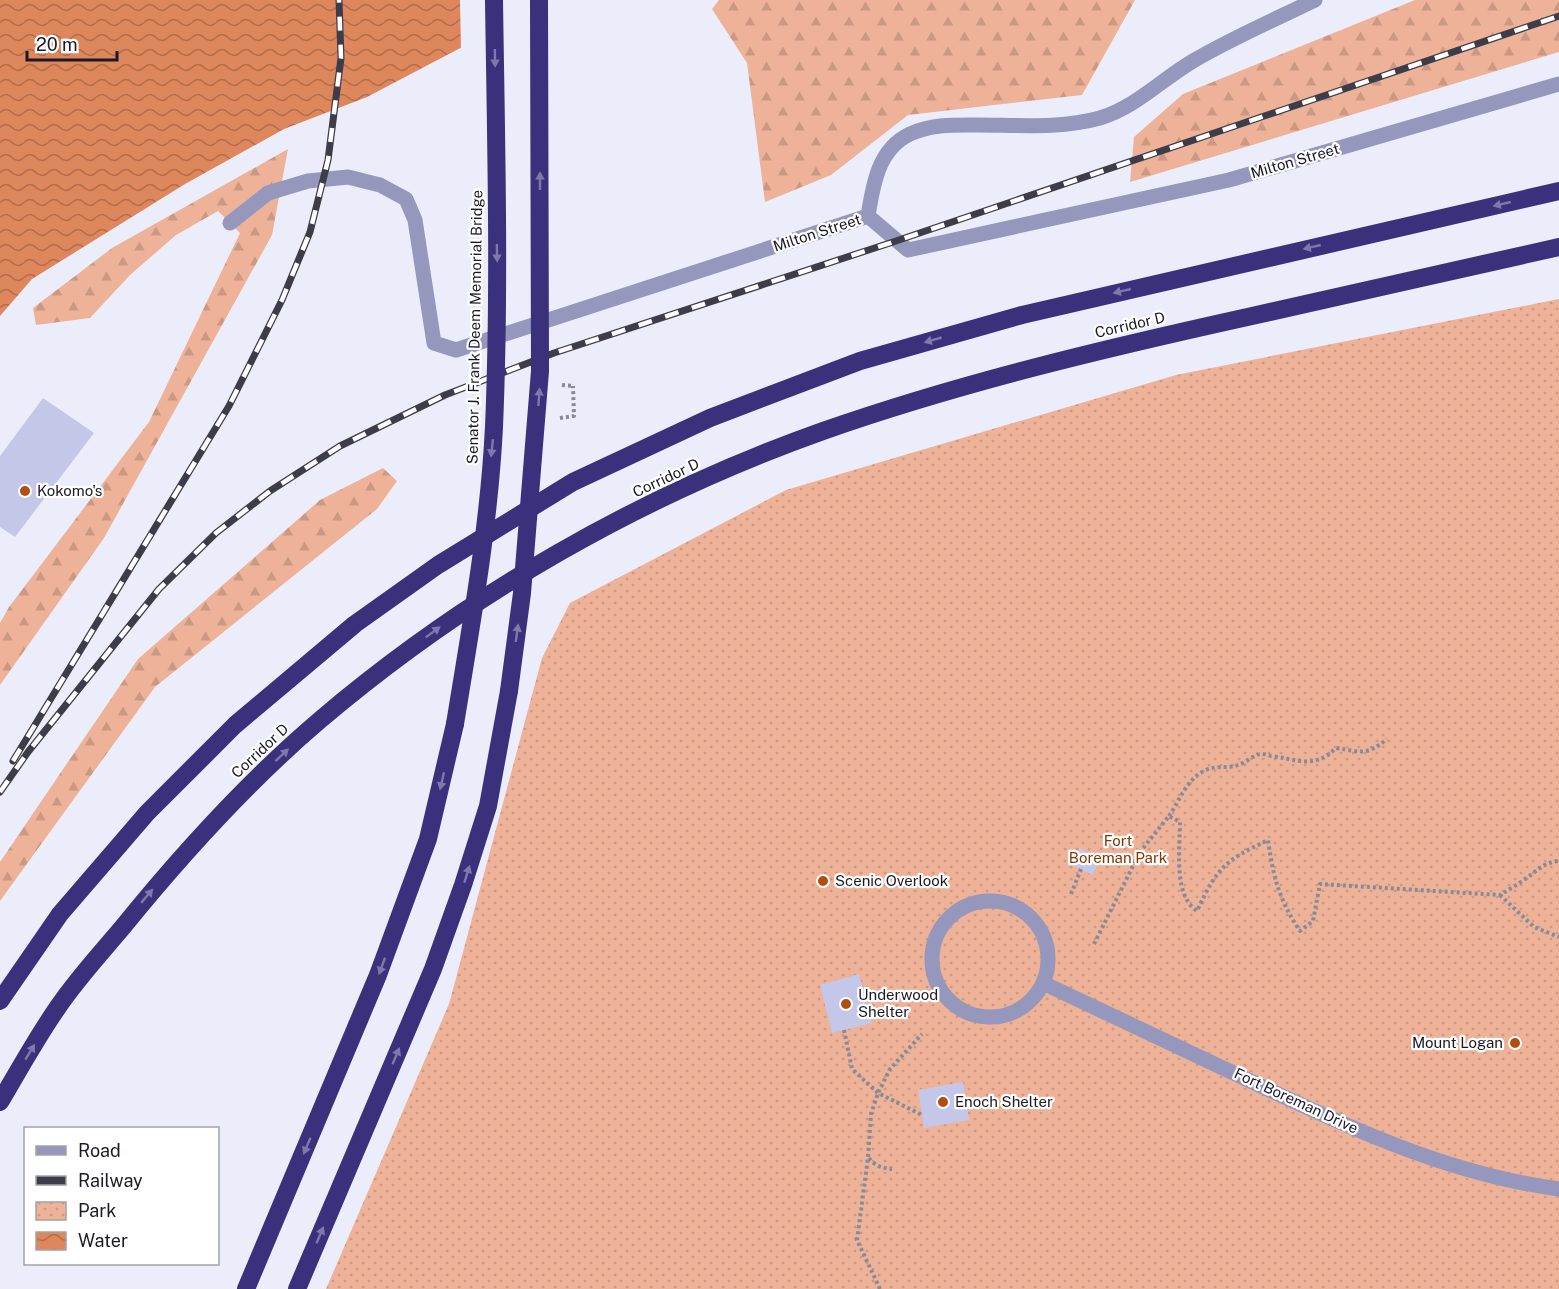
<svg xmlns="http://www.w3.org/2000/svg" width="1559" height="1289" font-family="'Public Sans',sans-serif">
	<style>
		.forest { fill: url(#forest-firs) }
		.park { fill: url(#park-dots) }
		.water { fill: url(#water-waves) }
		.pier { fill: #ecedfb }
		.building { fill: #c5c7e9 }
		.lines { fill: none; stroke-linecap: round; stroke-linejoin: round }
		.path { stroke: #898a97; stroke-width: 4; stroke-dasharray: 3 3; stroke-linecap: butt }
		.minor { stroke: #9597bc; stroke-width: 15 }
		.highway { stroke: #39317c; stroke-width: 18 }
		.rail-casing { stroke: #3d3d4a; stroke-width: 7 }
		.rail { stroke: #fff; stroke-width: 4.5; stroke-dasharray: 14; stroke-linecap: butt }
		.path-bridge { stroke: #898a97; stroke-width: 4; stroke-dasharray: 3 3; stroke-linecap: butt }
		.highway-bridge { stroke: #39317c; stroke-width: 18 }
		.oneway { fill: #7e79aa }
		.poi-dot { fill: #b14e12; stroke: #fff; stroke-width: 2 }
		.labels { text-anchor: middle; stroke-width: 4.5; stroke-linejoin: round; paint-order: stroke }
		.street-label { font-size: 15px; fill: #1a1a26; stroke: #fff }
		.poi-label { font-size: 15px; fill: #1a1a26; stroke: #fff; text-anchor: start }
		.park-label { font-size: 15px; fill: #853600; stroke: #fff }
	</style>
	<defs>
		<pattern id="forest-firs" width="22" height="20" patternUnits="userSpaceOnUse" patternTransform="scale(1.5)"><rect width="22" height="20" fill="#edb297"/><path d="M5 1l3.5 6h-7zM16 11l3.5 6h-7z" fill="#cb9882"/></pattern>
		<pattern id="park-dots" width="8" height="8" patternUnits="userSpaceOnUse" patternTransform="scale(1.5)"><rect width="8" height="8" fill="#edb297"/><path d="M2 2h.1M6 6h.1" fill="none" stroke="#cb9882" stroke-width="1.8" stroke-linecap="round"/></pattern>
		<pattern id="water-waves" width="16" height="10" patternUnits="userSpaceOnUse" patternTransform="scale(1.5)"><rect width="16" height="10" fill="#de865c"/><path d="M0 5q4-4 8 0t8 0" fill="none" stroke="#b36d4c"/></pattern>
	</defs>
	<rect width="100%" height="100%" fill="#ecedfb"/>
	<path class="forest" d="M719 0H1135L1082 95 908 115 831 175 765 202 747 63 712 9Z
		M1415 0H1559V52L1130 182 1134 137 1183 94Z
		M288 149 272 235 104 538 0 685V623L9 607 149 422 240 233 218 211 176 235 130 275 90 318 36 325 33 308 112 248Z
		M383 468 397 481 377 509 155 687 0 901V862L138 659 320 500Z"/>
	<path class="park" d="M1559 299V1289H326L449 1004 542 658 570 603 786 490 1176 375Z"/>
	<path class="water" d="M0 0H558L466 45 367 97 284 129 185 184 32 279 0 316Z"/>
	<path class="pier" d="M460 0H561L560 3 461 51Z"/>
	<path class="building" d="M43 398 94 433 15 537 0 527V456Z
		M1080 848 1101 859 1092 875 1071 864Z
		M859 974 872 1023 832 1033 820 985Z
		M963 1082 969 1120 924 1128 918 1090Z"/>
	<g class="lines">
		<path class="path" d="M560 418 574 416 573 386
			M1169 816C1180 800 1187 778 1206 770 1217 765 1228 769 1238 765 1246 763 1255 753 1263 754 1266 754 1269 756 1272 756 1298 760 1315 769 1336 748 1362 752 1366 756 1387 739
			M1071 894 1081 869
			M1500 895 1534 927 1559 937
			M1094 944 1140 852 1169 816 1180 822C1180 849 1173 895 1197 911 1217 868 1224 861 1268 840 1273 876 1279 900 1300 931L1313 921 1320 884 1500 895C1508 890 1517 885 1525 879 1537 871 1544 862 1559 861
			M844 1030 852 1069 878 1093 922 1115
			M869 1158C875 1166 882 1168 892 1169
			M880 1289 857 1240 868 1158 871 1114 878 1093 890 1069 922 1034"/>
		<path class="minor" d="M868 216C873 185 878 149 910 134 932 124 954 125 977 125 1018 125 1060 129 1100 118 1136 107 1161 80 1193 61 1232 38 1274 20 1315 0
			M230 223 268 193 308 181 348 177 380 185 406 199 415 220 434 343 456 350 868 216 908 250 1229 180 1559 84
			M932 959a58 58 0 1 1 116 0a58 58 0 1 1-116 0Z
			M1043 983C1110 1015 1177 1046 1244 1078 1346 1126 1446 1174 1559 1189"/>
		<path class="highway" d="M0 1001 60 914 147 813 235 725 355 624 438 565 573 482 710 418 860 361 1022 315 1559 191
			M0 1102C19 1070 37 1037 58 1007 77 979 100 954 122 928 182 854 247 782 320 720 467 595 640 496 823 431 963 382 1107 348 1252 316 1354 293 1457 270 1559 247
			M246 1289 378 975 428 839 455 724
			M297 1289 433 969 463 885 488 806 509 691"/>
		<defs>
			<path id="rail" d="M13 761 229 406 282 300 310 232 328 160 341 58 339 0
				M0 792 28 752 159 589 216 533 270 491 340 446 445 395 554 353 896 241 1559 16"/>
		</defs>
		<use href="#rail" class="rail-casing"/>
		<use href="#rail" class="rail"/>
		<path class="path-bridge" d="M562 385 573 386"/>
		<path class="highway-bridge" d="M509 691 522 593 540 371 539 0
			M455 724C471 626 489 527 494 427 500 285 496 142 494 0"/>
	</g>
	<defs><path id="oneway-solid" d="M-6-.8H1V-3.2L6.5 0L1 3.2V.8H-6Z" transform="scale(1.5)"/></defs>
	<g class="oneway">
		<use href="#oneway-solid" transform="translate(495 58) rotate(89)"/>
		<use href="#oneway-solid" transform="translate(540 181) rotate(-90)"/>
		<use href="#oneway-solid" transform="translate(1502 204) rotate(167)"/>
		<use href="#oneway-solid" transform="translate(1312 247) rotate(167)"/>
		<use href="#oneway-solid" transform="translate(497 253) rotate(89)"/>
		<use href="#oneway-solid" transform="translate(1122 291) rotate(167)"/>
		<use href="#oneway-solid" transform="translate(933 340) rotate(164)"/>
		<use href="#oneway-solid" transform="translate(539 397) rotate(-86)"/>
		<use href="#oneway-solid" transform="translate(492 448) rotate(96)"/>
		<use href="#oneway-solid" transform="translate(433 632) rotate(-37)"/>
		<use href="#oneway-solid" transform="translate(517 633) rotate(-82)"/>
		<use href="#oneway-solid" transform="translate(282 755) rotate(-43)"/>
		<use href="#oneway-solid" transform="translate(442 781) rotate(103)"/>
		<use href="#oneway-solid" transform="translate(467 874) rotate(-73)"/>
		<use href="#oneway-solid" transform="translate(147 896) rotate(-50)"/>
		<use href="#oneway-solid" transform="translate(382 966) rotate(110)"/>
		<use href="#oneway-solid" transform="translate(30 1052) rotate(-59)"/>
		<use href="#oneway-solid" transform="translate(396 1056) rotate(-67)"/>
		<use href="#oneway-solid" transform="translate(307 1146) rotate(113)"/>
		<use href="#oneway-solid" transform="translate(320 1235) rotate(-67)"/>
	</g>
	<g class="poi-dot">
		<circle cx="25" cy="491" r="6"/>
		<circle cx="823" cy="881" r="6"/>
		<circle cx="846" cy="1004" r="6"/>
		<circle cx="1515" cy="1043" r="6"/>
		<circle cx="943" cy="1102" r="6"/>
	</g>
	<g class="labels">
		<g class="street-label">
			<text transform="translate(1295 161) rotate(-16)" y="5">Milton Street</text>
			<text transform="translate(817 233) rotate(-18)" y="5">Milton Street</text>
			<text transform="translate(1130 325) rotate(-13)" y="5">Corridor D</text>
			<text transform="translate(475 327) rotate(-89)" y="5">Senator J. Frank Deem Memorial Bridge</text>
			<text transform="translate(666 478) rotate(-25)" y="5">Corridor D</text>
			<text transform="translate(260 751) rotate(-43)" y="5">Corridor D</text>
			<text transform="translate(1296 1101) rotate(25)" y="5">Fort Boreman Drive</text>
		</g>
		<g class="poi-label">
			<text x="37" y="496">Kokomo's</text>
			<text x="835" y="886">Scenic Overlook</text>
			<text x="858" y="1000">Underwood<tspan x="858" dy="17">Shelter</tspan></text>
			<text x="1503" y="1048" text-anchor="end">Mount Logan</text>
			<text x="955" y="1107">Enoch Shelter</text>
		</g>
		<g class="park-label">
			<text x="1118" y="846">Fort<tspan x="1118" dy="17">Boreman Park</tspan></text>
		</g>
	</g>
	<rect x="24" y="1127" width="195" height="138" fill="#ffffff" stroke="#a3a3a8" stroke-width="1.5"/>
	<rect x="36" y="1146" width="30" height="9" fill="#9597bc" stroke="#a3a3a8" stroke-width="1.5"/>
	<text x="78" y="1157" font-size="18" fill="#1a1a26">Road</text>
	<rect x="36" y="1176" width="30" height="9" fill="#3d3d4a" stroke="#a3a3a8" stroke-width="1.5"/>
	<text x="78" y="1187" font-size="18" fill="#1a1a26">Railway</text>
	<rect x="36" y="1202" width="30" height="18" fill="url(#park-dots)" stroke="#a3a3a8" stroke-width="1.5"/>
	<text x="78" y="1217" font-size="18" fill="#1a1a26">Park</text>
	<rect x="36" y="1232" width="30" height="18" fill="url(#water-waves)" stroke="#a3a3a8" stroke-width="1.5"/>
	<text x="78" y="1247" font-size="18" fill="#1a1a26">Water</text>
	<path d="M27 51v9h90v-9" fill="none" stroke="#1a1a26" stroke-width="3"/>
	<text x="36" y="51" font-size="18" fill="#1a1a26" stroke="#ffffff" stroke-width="4.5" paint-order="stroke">20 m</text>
</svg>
